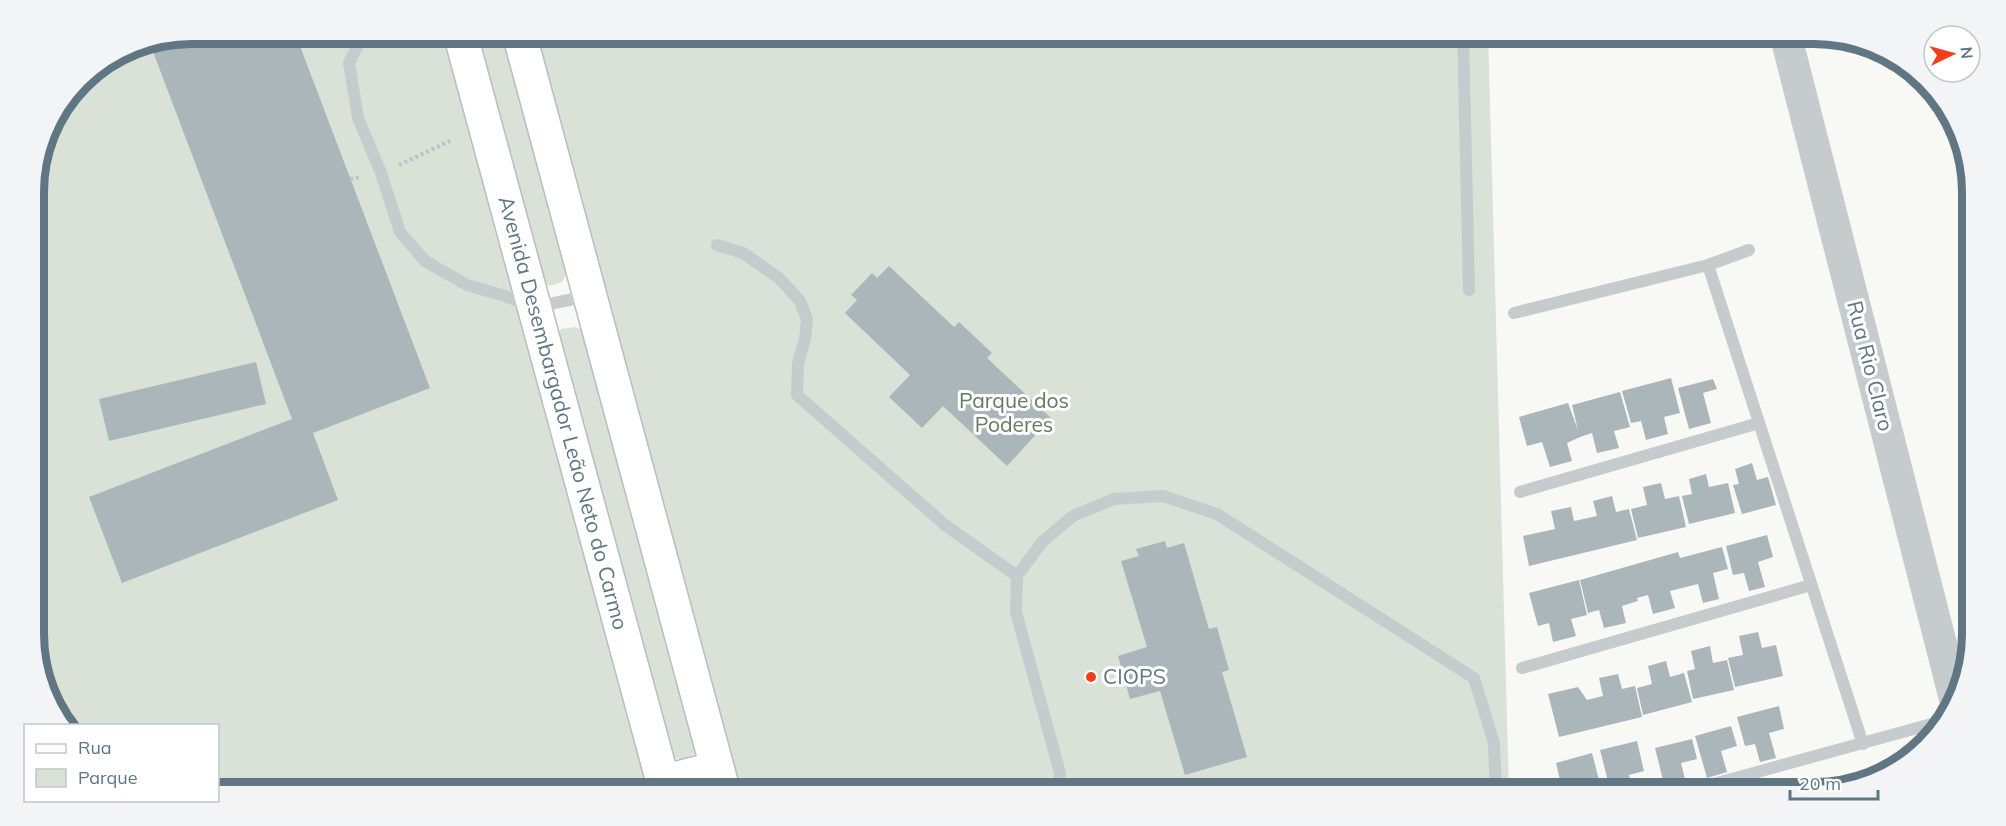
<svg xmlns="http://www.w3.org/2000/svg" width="2006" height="826" font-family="Mulish,sans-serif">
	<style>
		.green { fill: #dae1d6 }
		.building { fill: #abb6bb }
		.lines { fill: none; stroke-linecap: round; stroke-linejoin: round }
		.secondary-casing { stroke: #b7bec2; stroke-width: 36 }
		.path { stroke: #bfc2c4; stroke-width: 4; stroke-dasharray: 3 3; stroke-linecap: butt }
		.service { stroke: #c6cbce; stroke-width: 12 }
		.tertiary { stroke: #c6cbce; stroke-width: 32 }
		.secondary { stroke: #fff; stroke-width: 33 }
		.poi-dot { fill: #f33e1a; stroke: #fff; stroke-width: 2 }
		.labels { text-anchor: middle; stroke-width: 6; stroke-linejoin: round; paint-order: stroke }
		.street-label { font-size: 21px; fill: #607683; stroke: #fff }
		.park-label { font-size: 21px; fill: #667a60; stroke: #fff }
		.poi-label { font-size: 21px; fill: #607683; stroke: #fff; text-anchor: start }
		.rim { fill: none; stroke: #607683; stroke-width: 8 }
	</style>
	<rect width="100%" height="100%" fill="#f8f8f5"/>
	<path class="green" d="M191 33H460L666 793H218V726L66 725 36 665 33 181 49 121 87 73 131 45Z
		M467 33H509L568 271 562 282 549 286 535 278Z
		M519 33H1488L1509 793H724Z
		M575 327 587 332 700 751 684 759 669 758 555 340 561 329Z"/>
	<path class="building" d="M191 33H295L430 388 313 433 338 500 122 583 89 497 292 419 149 41Z
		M889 266 954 327 959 322 992 353 987 358 1051 418 1007 466 943 406 922 428 889 397 910 375 845 313 857 300 851 295 872 273 877 278Z
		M256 362 266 404 109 441 99 399Z
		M1671 378 1680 413 1664 417 1668 434 1646 440 1641 421 1631 423 1622 391Z
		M1713 379 1717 389 1703 393 1711 423 1689 429 1678 388Z
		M1620 392 1630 427 1614 431 1619 448 1597 453 1592 433 1580 437 1567 443 1572 461 1550 467 1542 442 1527 446 1519 417 1568 403 1578 430 1572 405Z
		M1752 463 1757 480 1768 477 1776 505 1742 514 1733 485 1739 484 1735 469Z
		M1706 474 1709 487 1728 483 1735 513 1689 524 1682 496 1692 494 1689 479Z
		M1661 483 1665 499 1679 496 1686 527 1638 538 1631 509 1647 505 1643 487Z
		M1612 496 1616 512 1629 509 1637 540 1529 566 1523 536 1555 529 1551 511 1571 507 1574 521 1597 516 1593 501Z
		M1767 535 1773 557 1758 562 1765 587 1749 591 1744 573 1733 575 1726 546Z
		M1165 541 1167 548 1184 543 1209 629 1217 627 1229 670 1222 672 1247 757 1185 775 1160 691 1130 699 1118 656 1147 647 1121 561 1139 556 1136 549Z
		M1722 547 1728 569 1713 573 1719 599 1703 603 1698 584 1670 591 1675 608 1653 614 1648 595 1637 598 1638 601 1622 606 1626 623 1604 628 1599 610 1588 613 1580 580 1678 552 1680 558Z
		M1579 580 1587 615 1571 619 1576 636 1553 642 1549 623 1538 626 1529 593Z
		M1758 632 1762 648 1776 645 1783 676 1735 687 1728 658 1743 655 1739 636Z
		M1710 646 1713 663 1727 660 1734 690 1693 699 1687 671 1695 669 1691 651Z
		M1666 661 1670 677 1684 673 1692 702 1643 715 1637 688 1652 684 1648 666Z
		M1618 674 1622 689 1635 686 1642 717 1559 737 1548 694 1578 687 1587 700 1603 696 1599 678Z
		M1779 706 1784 729 1769 733 1776 758 1760 762 1755 744 1745 746 1737 717Z
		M1731 726 1737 746 1721 751 1727 772 1707 778 1695 736Z
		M1692 739 1697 759 1681 763 1687 787 1666 792 1655 748Z
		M1637 741 1644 771 1629 775 1633 793H1611L1600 750Z
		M1592 753 1600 784 1584 788 1585 793H1563L1556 763Z"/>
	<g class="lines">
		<defs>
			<path id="secondary" d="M460 33 666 793
				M519 33 724 793
				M662 782 717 768"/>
		</defs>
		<use href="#secondary" class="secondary-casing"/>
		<path class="path" d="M399 165 450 141
			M350 179 361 177"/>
		<path class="service" d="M364 33 349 63 358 118 381 173 400 232 425 261 467 285 505 296 534 307 589 296
			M1463 33 1469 290
			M717 245 743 253 779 278 800 301 807 319 805 339 798 363 797 395 945 525 1017 576
			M1708 265 1749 250
			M1514 313 1708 265 1863 744
			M1520 492 1759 423
			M1522 668 1811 585
			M1058 793 1060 773 1016 612 1017 576 1042 542 1073 516 1114 499 1163 496 1217 514 1474 678 1494 743 1496 793
			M1681 793 1939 722"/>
		<path class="tertiary" d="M1785 33 1955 699"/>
		<use href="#secondary" class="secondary"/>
	</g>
	<circle class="poi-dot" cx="1091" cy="677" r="6"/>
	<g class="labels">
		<g class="street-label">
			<text transform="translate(1870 366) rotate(76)" y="7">Rua Rio Claro</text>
			<text transform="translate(563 413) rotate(75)" y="7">Avenida Desembargador Leão Neto do Carmo</text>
		</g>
		<g class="park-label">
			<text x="1014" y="408">Parque dos<tspan x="1014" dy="24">Poderes</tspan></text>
		</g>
		<g class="poi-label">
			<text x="1103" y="684">CIOPS</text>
		</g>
	</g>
	<path d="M0 0H2006V826H0ZM192 44H1814A148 148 0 0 1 1962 192V634A148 148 0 0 1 1814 782H192A148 148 0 0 1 44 634V192A148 148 0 0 1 192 44Z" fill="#f2f4f5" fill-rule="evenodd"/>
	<path class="rim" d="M192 44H1814A148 148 0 0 1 1962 192V634A148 148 0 0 1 1814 782H192A148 148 0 0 1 44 634V192A148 148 0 0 1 192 44Z"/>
	<rect x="24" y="724" width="195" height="78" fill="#ffffff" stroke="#bfc8cd" stroke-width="1.5"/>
	<rect x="36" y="744" width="30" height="9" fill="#ffffff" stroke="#bfc8cd" stroke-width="1.5"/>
	<text x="78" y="754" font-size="18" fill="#607683">Rua</text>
	<rect x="36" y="769" width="30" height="18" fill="#dae1d6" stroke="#bfc8cd" stroke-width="1.5"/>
	<text x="78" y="784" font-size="18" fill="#607683">Parque</text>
	<g transform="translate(1952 54) rotate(85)"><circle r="28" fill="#ffffff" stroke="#bfc8cd" stroke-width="1.5"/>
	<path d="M0-4.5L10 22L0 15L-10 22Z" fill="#f33e1a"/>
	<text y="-9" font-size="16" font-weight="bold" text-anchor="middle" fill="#607683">N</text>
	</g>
	<path d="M1790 790v9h88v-9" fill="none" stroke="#607683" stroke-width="3"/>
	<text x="1799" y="790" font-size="18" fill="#607683" stroke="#ffffff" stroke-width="4.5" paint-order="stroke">20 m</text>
</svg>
